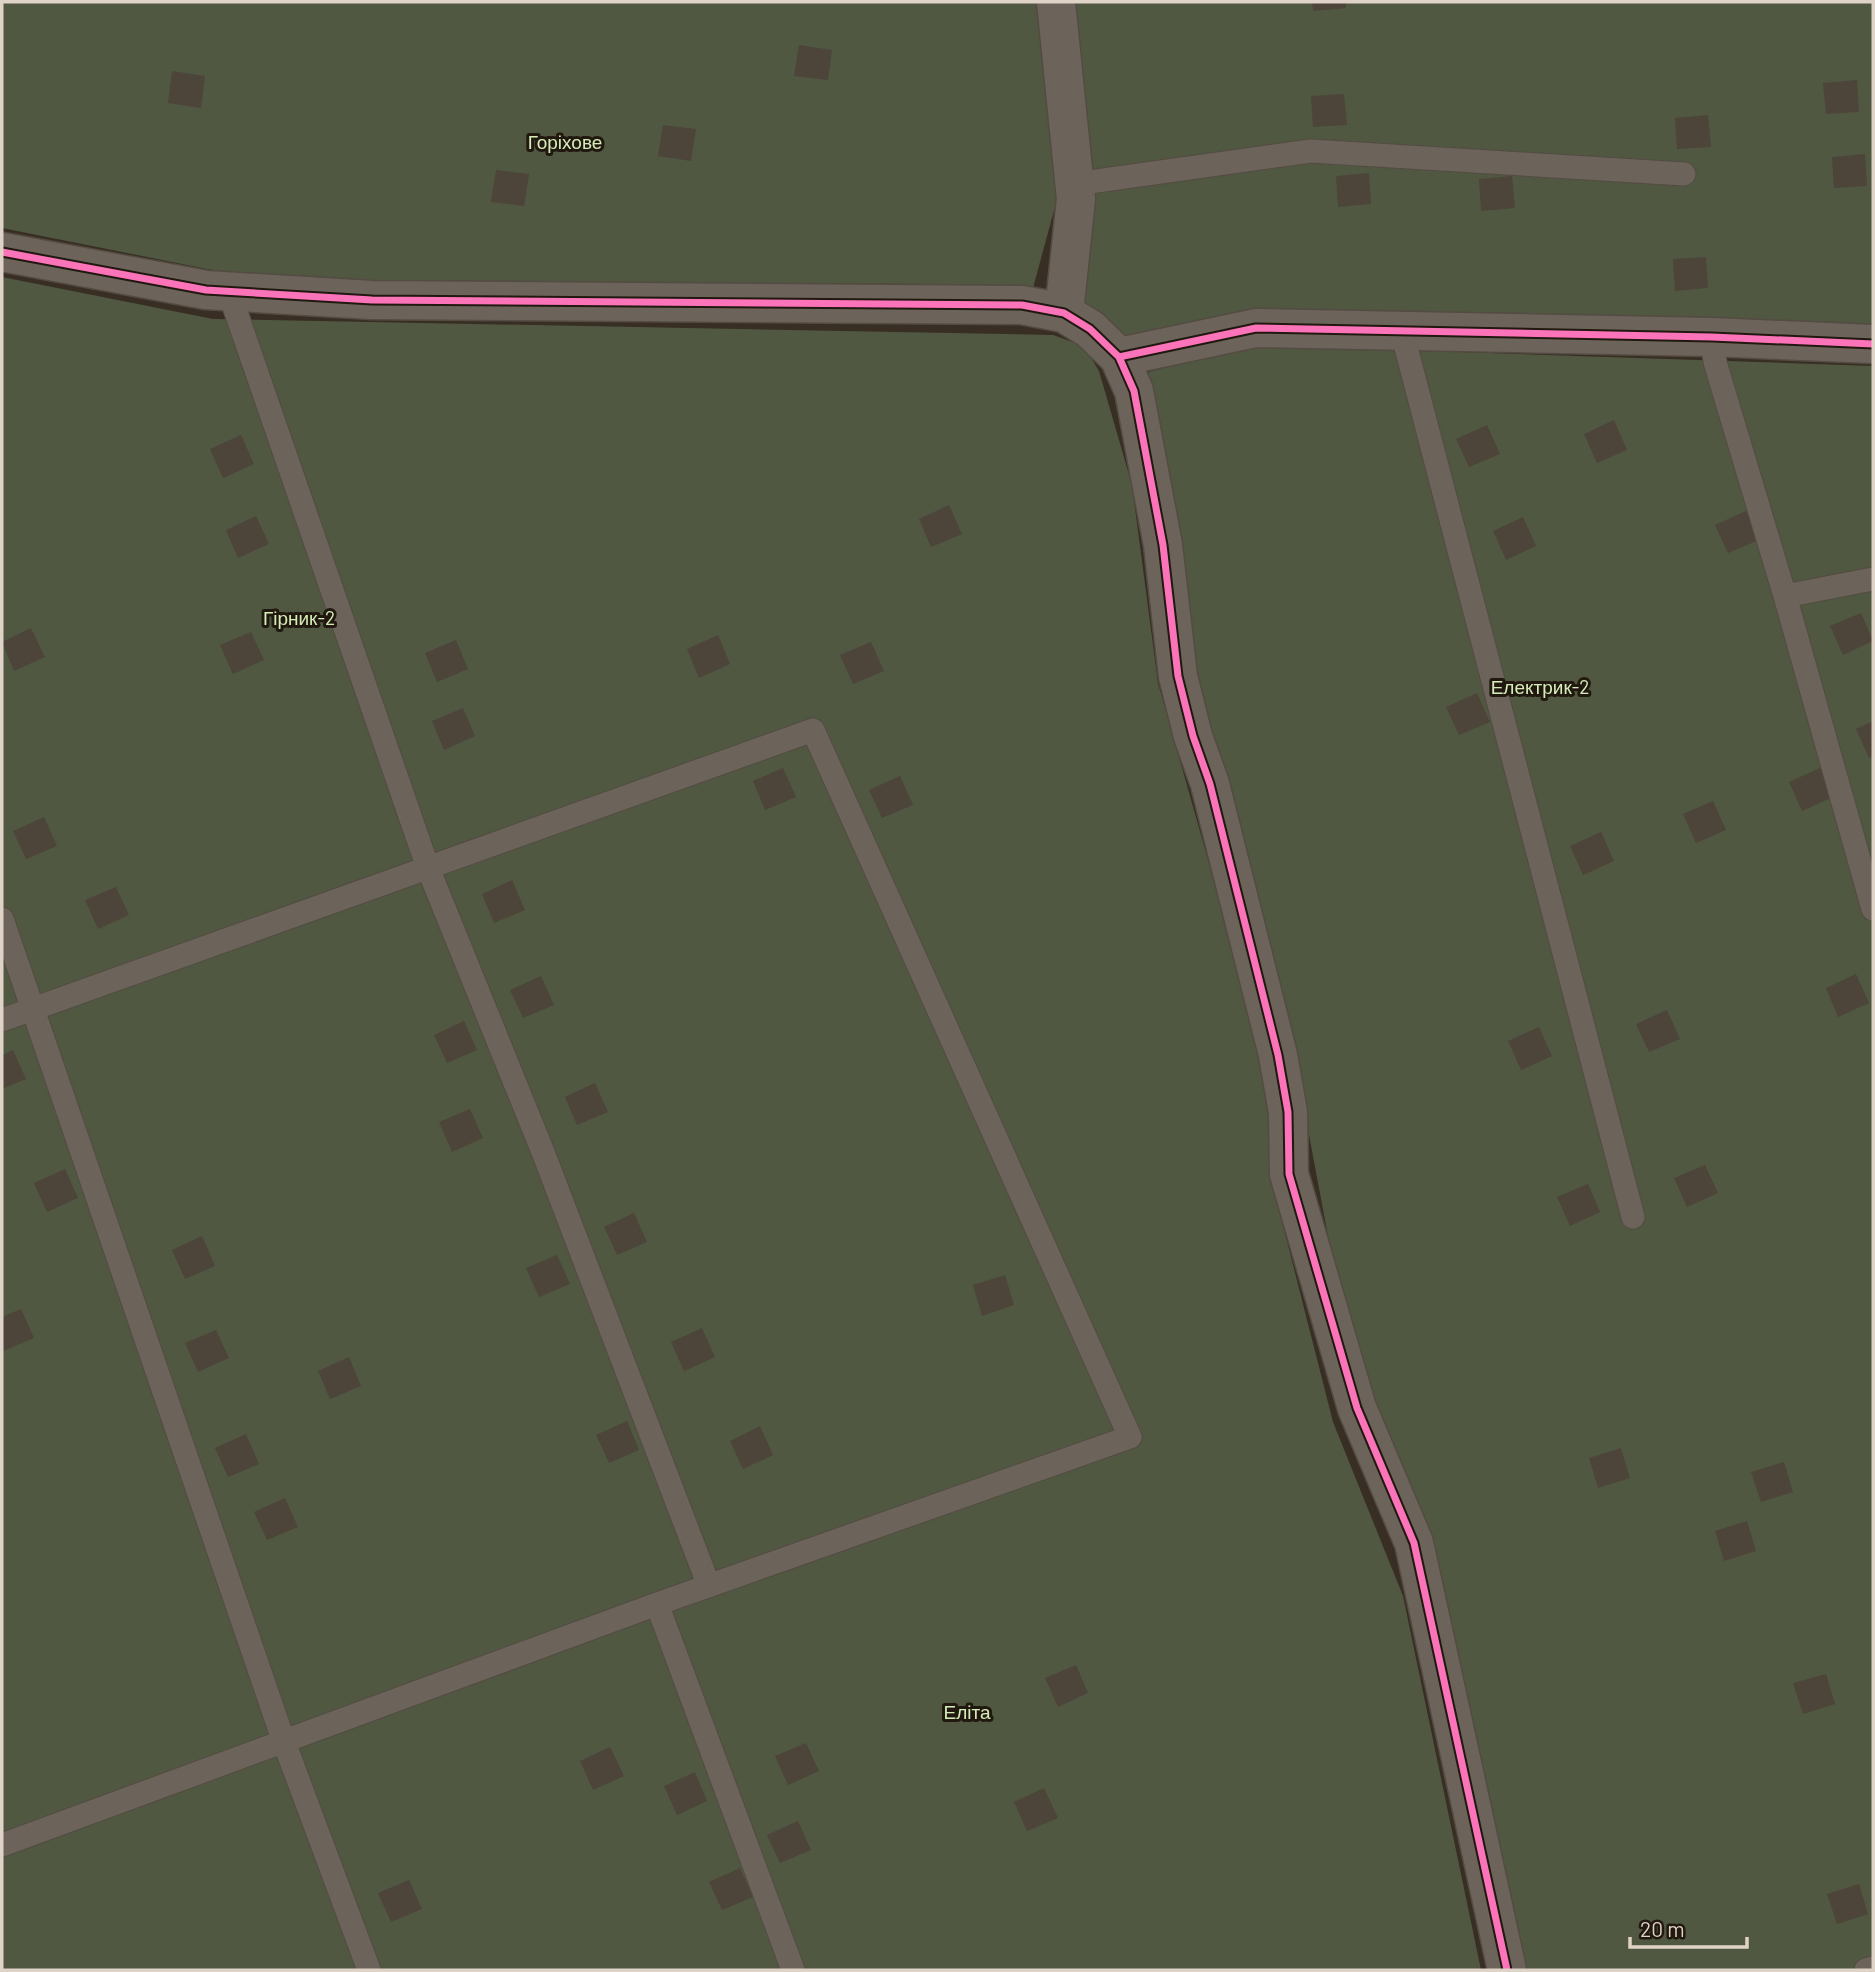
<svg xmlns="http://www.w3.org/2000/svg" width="1875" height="1972" font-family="Barlow,sans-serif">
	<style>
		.green { fill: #505842 }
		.building { fill: #4d443a }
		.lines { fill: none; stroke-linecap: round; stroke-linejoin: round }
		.lane-casing { stroke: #544b42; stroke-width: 25 }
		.street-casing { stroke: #544b42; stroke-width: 41 }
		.lane { stroke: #6c645b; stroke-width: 23 }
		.street { stroke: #6c645b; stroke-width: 38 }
		.cycleway-casing { stroke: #21180f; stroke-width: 11 }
		.cycleway { stroke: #fb73b8; stroke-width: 7 }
		.labels { text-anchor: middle; stroke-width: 6; stroke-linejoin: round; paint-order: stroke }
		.park-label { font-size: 19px; fill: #d5ecb8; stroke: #21180f }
	</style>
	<rect width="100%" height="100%" fill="#382e23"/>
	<path class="green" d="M2 2H1041L1059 192 1033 288 933 284 377 282 217 271 2 228Z
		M1071 2H1873V333L1122 339 1080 299Z
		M2 277 213 319 1053 335 1084 346 1099 371 1132 485 1158 683 1265 1061 1275 1194 1333 1422 1403 1596 1481 1970H2Z
		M1252 345 1873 366V1970H1521L1365 1404 1340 1300 1294 1055 1195 682 1179 555 1148 372Z"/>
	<path class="building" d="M1312 2H1346V8L1313 11Z
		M799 45 832 50 828 80 794 76Z
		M172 71 205 76 201 108 168 103Z
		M1857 80 1859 112 1826 114 1823 83Z
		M1344 94 1347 125 1313 127 1311 96Z
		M1708 115 1711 147 1677 149 1675 118Z
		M663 125 696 129 691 161 658 156Z
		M1865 154 1867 186 1834 188 1832 157Z
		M496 170 529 174 524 206 491 202Z
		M1369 173 1371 204 1338 207 1336 176Z
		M1512 176 1515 208 1481 211 1479 179Z
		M1706 257 1708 288 1675 291 1673 259Z
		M1614 420 1627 450 1597 463 1584 434Z
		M1487 425 1500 454 1469 467 1456 439Z
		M241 435 254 464 223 478 210 449Z
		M949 505 962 534 931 547 919 519Z
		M1746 511 1759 540 1728 553 1715 525Z
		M256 516 269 544 238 558 226 530Z
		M1523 517 1536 546 1506 560 1493 531Z
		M1861 613 1873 641 1843 655 1830 626Z
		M31 628 45 657 14 671 2 642Z
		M251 632 264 660 233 674 220 645Z
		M718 635 730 664 699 678 687 649Z
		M456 640 468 669 437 682 425 653Z
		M871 642 884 671 853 684 840 655Z
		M1477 693 1490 722 1459 735 1446 707Z
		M463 708 475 736 444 750 432 721Z
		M1873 721V756L1869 758 1856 729Z
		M783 768 796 797 765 810 753 781Z
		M1820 768 1833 797 1802 811 1789 782Z
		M900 776 913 805 882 818 869 790Z
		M1713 801 1726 830 1696 843 1683 814Z
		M44 817 57 846 26 859 13 831Z
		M1601 832 1614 861 1583 875 1570 846Z
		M512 880 525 910 494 923 482 894Z
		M116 887 129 915 98 929 85 900Z
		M1856 974 1869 1003 1838 1017 1826 988Z
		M541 976 554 1005 523 1018 510 990Z
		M1667 1010 1680 1039 1649 1052 1636 1024Z
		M464 1021 477 1050 447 1063 434 1035Z
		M1539 1027 1552 1056 1521 1070 1508 1041Z
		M13 1050 26 1079 2 1089V1055Z
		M595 1083 608 1112 577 1125 565 1097Z
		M470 1109 483 1138 452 1152 439 1122Z
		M1705 1165 1718 1193 1687 1207 1674 1178Z
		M65 1169 78 1198 47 1212 34 1183Z
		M1588 1184 1600 1212 1570 1226 1557 1197Z
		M634 1213 647 1242 617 1255 604 1227Z
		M202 1236 215 1266 185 1279 172 1250Z
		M557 1255 570 1284 539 1297 526 1268Z
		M1005 1275 1014 1305 982 1316 973 1285Z
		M21 1309 34 1338 3 1351 2 1317Z
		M702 1328 715 1357 684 1371 671 1342Z
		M216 1330 229 1358 198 1372 185 1343Z
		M349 1357 361 1386 330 1399 318 1371Z
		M627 1421 639 1450 609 1463 596 1435Z
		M760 1426 773 1455 743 1469 730 1441Z
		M246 1434 259 1464 228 1477 215 1448Z
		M1621 1448 1630 1478 1598 1488 1589 1458Z
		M1784 1462 1793 1492 1761 1502 1751 1472Z
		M285 1498 298 1527 267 1540 254 1512Z
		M1747 1521 1756 1551 1724 1561 1715 1531Z
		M1076 1665 1088 1693 1058 1707 1045 1678Z
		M1826 1674 1835 1704 1803 1714 1793 1683Z
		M806 1743 819 1771 788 1785 775 1756Z
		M610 1747 624 1776 593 1790 580 1761Z
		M695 1772 707 1801 677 1815 664 1786Z
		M1044 1788 1058 1818 1027 1831 1014 1802Z
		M798 1821 811 1850 780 1863 767 1835Z
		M740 1868 753 1897 722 1910 709 1882Z
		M409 1880 422 1909 391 1922 378 1893Z
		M1859 1884 1868 1914 1837 1924 1827 1894Z"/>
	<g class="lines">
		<defs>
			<path id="lane" d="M1075 184 1311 151 1684 174
				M229 292 428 868 543 1152 709 1586
				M1402 332 1633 1217
				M1712 337 1715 362 1785 596 1873 909
				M1785 596 1873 579
				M2 919 284 1742 369 1970
				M2 1020 813 730 1130 1437 657 1604 2 1845
				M657 1604 793 1970
				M1866 1970 1873 1968"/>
			<path id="street" d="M1056 2 1076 199 1064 313
				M2 252 206 290 372 300 1022 305 1064 313 1090 329 1119 357 1134 391 1163 545 1178 676 1193 736 1210 784 1278 1055 1288 1112 1289 1174 1357 1408 1414 1543 1507 1970
				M1119 357 1256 328 1712 337 1873 344"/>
		</defs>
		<use href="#lane" class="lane-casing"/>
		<use href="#street" class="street-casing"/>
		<use href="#lane" class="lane"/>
		<use href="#street" class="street"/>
		<defs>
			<path id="cycleway" d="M2 252 206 290 372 300 1022 305 1064 313 1090 329 1119 357 1134 391 1163 545 1178 676 1193 736 1210 784 1278 1055 1288 1112 1289 1174 1357 1408 1414 1543 1507 1970
				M1119 357 1256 328 1712 337 1873 344"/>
		</defs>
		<use href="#cycleway" class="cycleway-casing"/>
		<use href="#cycleway" class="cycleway"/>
	</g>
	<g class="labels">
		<g class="park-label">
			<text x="565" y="149">Горіхове</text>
			<text x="299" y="625">Гірник-2</text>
			<text x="1540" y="694">Електрик-2</text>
			<text x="967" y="1719">Еліта</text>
		</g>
	</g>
	<rect width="1875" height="1972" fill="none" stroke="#dfd2c6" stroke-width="7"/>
	<path d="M1630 1937v10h117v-10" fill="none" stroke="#dfd2c6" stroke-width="3.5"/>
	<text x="1640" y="1937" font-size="21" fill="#dfd2c6" stroke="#21180f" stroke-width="5" paint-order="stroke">20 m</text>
</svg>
